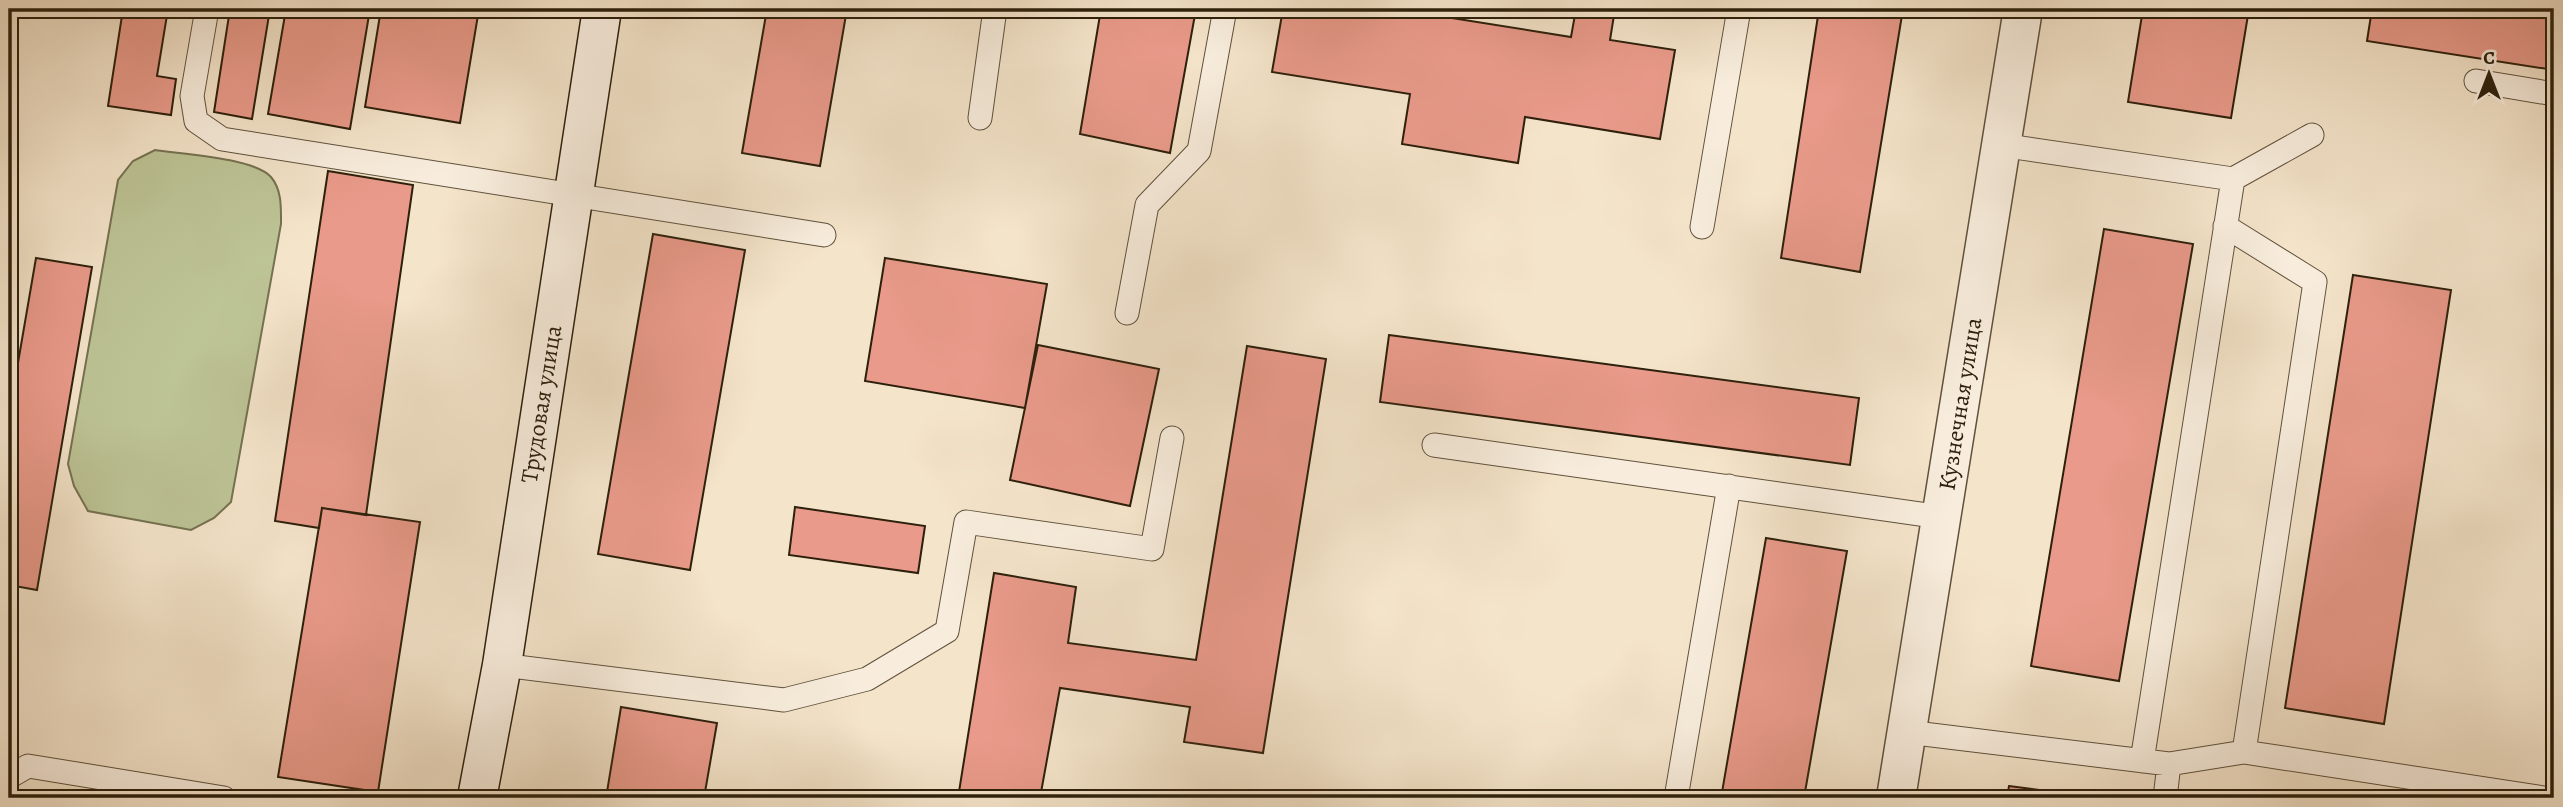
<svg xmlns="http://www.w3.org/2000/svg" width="2563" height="807" font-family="Alegreya,serif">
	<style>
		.green { fill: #bdc496; stroke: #757251; stroke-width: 2 }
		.building { fill: #e99a8a; stroke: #2d200c; stroke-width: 2 }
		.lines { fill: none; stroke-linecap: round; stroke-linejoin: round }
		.lane-casing { stroke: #5f513c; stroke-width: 25 }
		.street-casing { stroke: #5f513c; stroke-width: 41 }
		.secondary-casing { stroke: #2d200c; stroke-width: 41 }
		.lane { stroke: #f8eddd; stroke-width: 23 }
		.street { stroke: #f8eddd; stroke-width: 38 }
		.secondary { stroke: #f8eddd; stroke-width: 38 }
		.labels { text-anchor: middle; stroke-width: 6; stroke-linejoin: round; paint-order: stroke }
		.street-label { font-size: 24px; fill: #2d200c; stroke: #f8eddd }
	</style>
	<rect width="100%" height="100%" fill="#f4e4ca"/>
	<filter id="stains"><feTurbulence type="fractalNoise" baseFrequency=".00286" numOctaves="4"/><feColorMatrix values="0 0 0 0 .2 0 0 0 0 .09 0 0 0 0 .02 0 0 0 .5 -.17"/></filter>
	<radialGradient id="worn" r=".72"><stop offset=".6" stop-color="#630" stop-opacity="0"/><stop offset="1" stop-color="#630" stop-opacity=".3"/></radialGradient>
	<path class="green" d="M155 150C182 154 254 158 271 177 282 190 281 208 281 224L231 502 214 518 191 530 88 511 74 486 68 464 118 180 133 161Z"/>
	<path class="building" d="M123 9H168L157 76 176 79 171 115 108 106Z
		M230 9H270L252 119 214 112Z
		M286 9H370L350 129 268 114Z
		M381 9H479L460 123 365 107Z
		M767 9H847L820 166 742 153Z
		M1101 9H1196L1170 153 1080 134Z
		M1283 9H1395L1571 37 1576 9H1615L1610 40 1675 50 1660 139 1525 117 1518 163 1402 144 1410 94 1272 72Z
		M1819 9H1903L1860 272 1781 258Z
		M2143 9H2249L2231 118 2128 102Z
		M2372 9H2554V70L2367 41Z
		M328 171 413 185 366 515 322 508 319 528 275 521Z
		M2104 229 2193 244 2119 681 2031 666Z
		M653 234 745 250 690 570 598 554Z
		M36 258 92 267 37 590 9 585V415Z
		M885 258 1047 284 1025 408 865 381Z
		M2353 275 2451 290 2384 724 2285 708Z
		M1389 335 1859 398 1850 465 1380 402Z
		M1038 345 1159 369 1130 506 1010 480Z
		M1247 346 1326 359 1263 753 1184 742 1190 707 1060 688 1040 798H958L994 573 1076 587 1068 643 1196 660Z
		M795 507 925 526 918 573 789 555Z
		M322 508 420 522 378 792 278 777Z
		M1766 538 1847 551 1804 798H1721Z
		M621 707 717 723 704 798H606Z
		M2009 786 2099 798H2007Z"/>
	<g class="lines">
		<defs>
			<path id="lane" d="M207 9 192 96 196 121 222 139 824 235
				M2476 81 2554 94
				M980 118 995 9
				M2001 145 2233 179 2312 135
				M2225 226 2315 282 2244 752
				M1702 227 1739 9
				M1127 313 1147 205 1199 151 1225 9
				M1434 445 1941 517
				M502 665 784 700 867 679 947 631 966 522 1152 549 1172 438
				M1907 732 2169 764 2165 798
				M2142 761 2233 179
				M2169 764 2244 752 2544 798
				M9 777 28 766 224 798
				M1676 798 1729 486"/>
			<path id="street" d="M1896 798 2023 9"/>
			<path id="secondary" d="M477 798 502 665 602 9"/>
		</defs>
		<use href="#lane" class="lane-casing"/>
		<use href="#street" class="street-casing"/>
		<use href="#secondary" class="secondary-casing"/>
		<use href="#lane" class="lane"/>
		<use href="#street" class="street"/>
		<use href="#secondary" class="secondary"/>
	</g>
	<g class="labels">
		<g class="street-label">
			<text transform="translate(541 404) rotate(-81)" y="8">Трудовая улица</text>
			<text transform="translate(1960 404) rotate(-81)" y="8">Кузнечная улица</text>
		</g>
	</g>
	<rect width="2563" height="807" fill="none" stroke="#f4e4ca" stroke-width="35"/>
	<rect x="10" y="10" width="2542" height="786" fill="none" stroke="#2d200c" stroke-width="3.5"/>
	<rect x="18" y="18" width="2528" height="772" fill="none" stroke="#2d200c" stroke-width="2"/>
	<g transform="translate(2489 74)" stroke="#f8eddd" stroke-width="5" paint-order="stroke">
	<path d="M0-5L12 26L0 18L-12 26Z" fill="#2d200c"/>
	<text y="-10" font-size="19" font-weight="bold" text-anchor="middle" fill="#2d200c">С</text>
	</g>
	<rect width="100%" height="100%" filter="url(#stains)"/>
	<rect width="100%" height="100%" fill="url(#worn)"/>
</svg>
